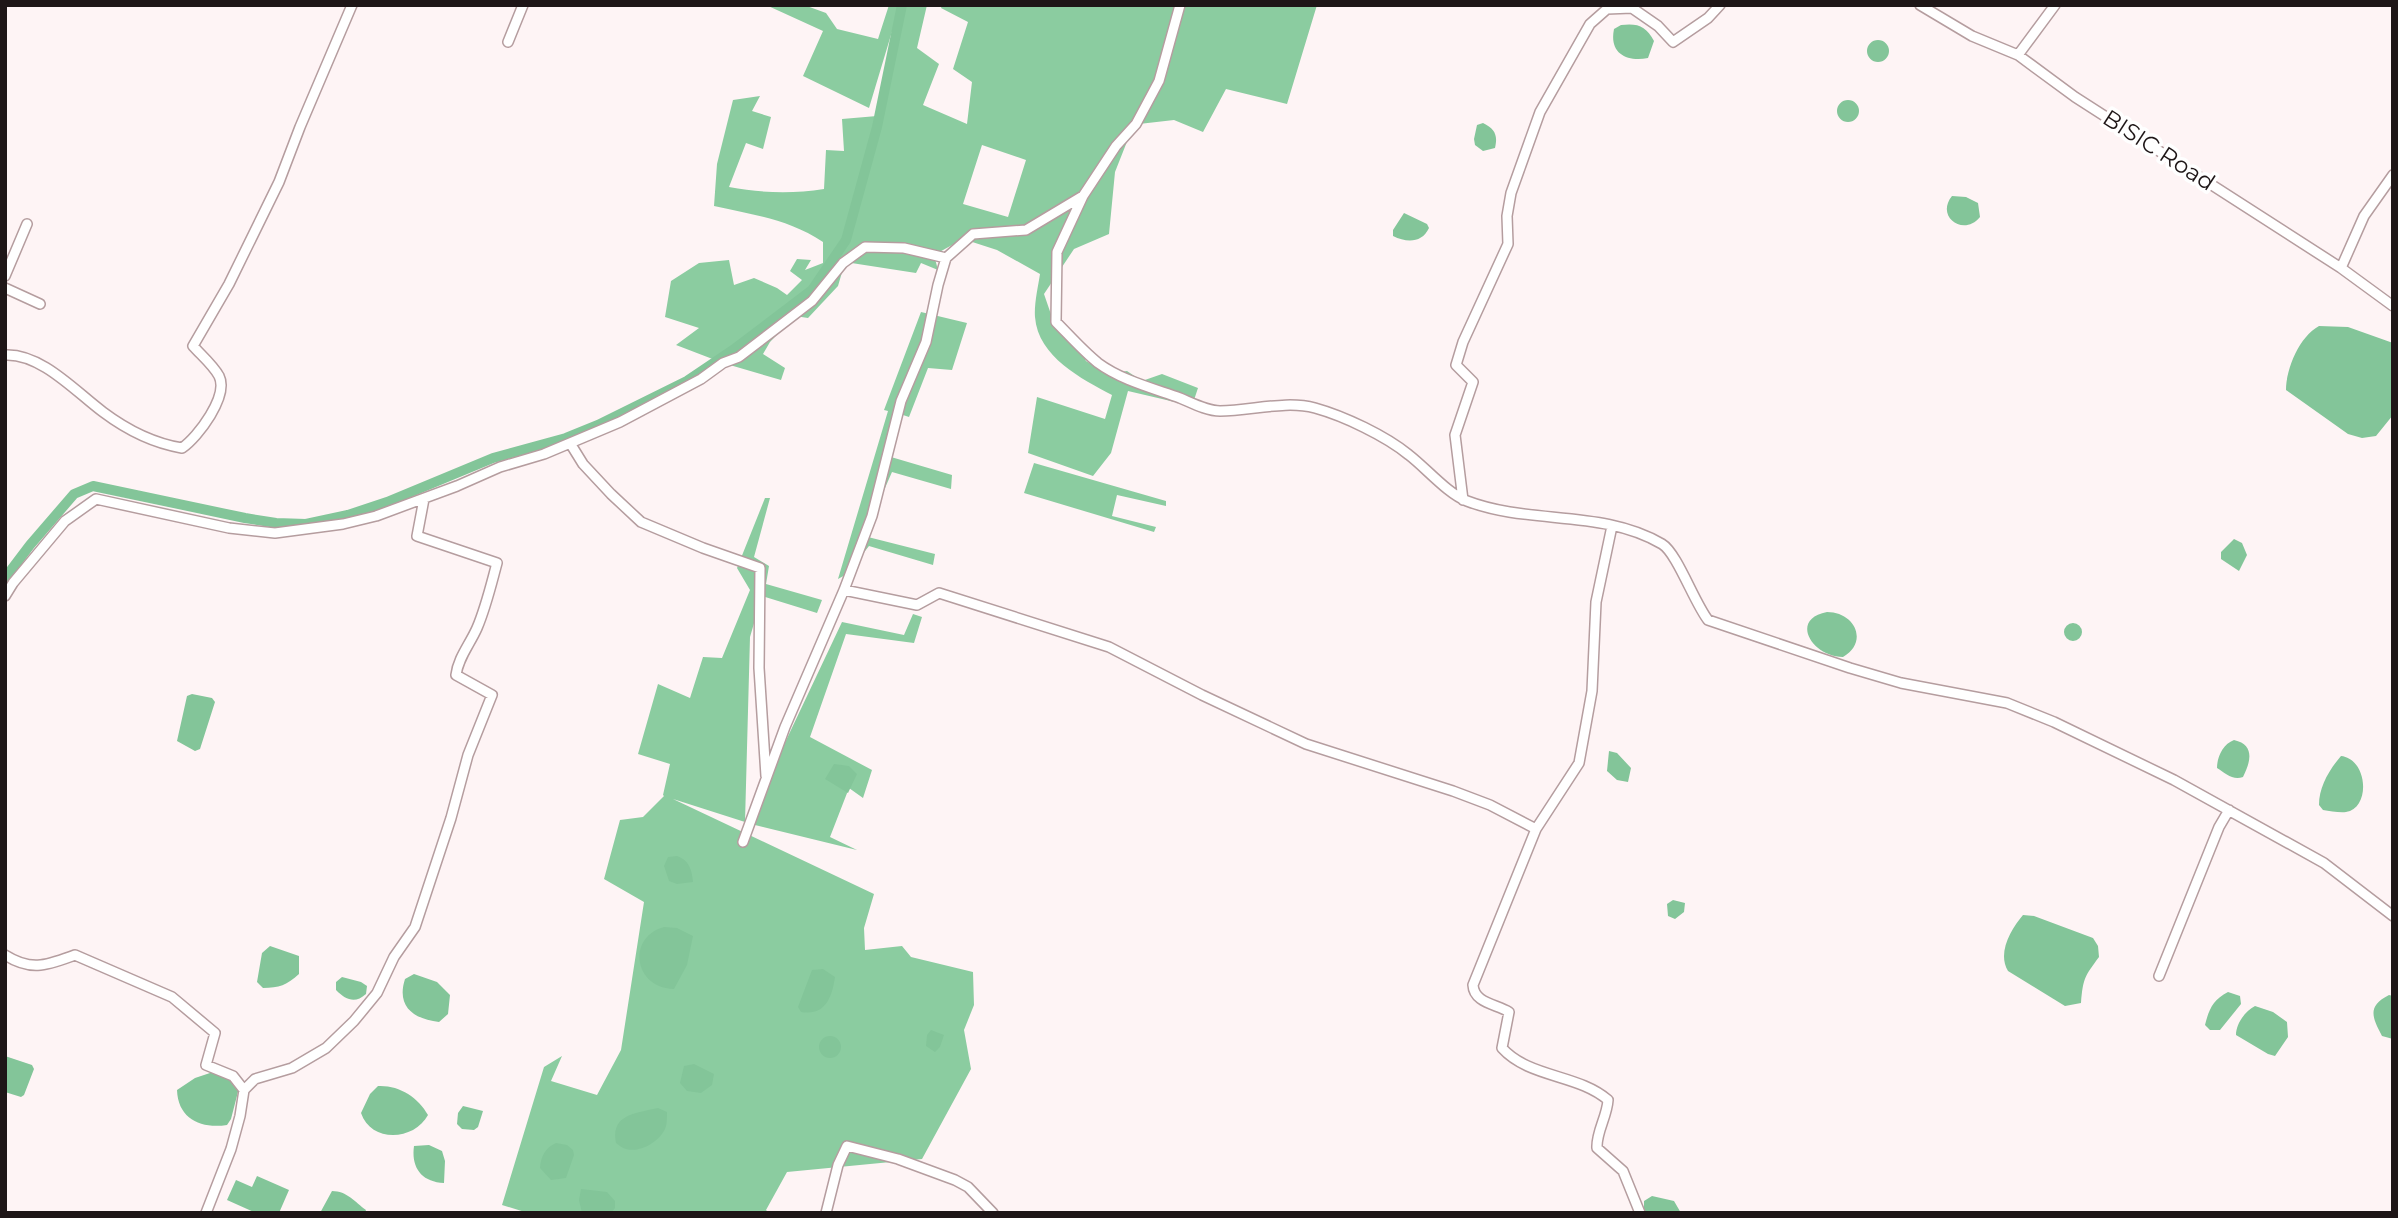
<svg xmlns="http://www.w3.org/2000/svg" width="2398" height="1218" font-family="Montserrat,sans-serif">
	<style>
		.forest { fill: #8bcca0; fill-rule: evenodd }
		.water { fill: #83c599 }
		.lines { fill: none; stroke-linecap: round; stroke-linejoin: round }
		.canal { stroke: #83c599; stroke-width: 10 }
		.street-casing { stroke: #b59d9f; stroke-width: 12 }
		.street { stroke: #fff; stroke-width: 9 }
		.labels { text-anchor: middle; stroke-width: 7; stroke-linejoin: round; paint-order: stroke }
		.street-label { font-size: 23px; fill: #1e1617; stroke: #fff }
	</style>
	<rect width="100%" height="100%" fill="#fef4f5"/>
	<path class="forest" d="M766 5H804L826 13 837 29 878 39 889 5H900L869 108 803 76 823 31Z
		M902 5H927L917 48 939 64 923 105 967 124 972 82 953 69 968 22 941 8 942 5H1180L1159 81 1132 129 1115 172 1109 234 1074 249 1044 294 1055 326 1075 339 1086 361 1108 374 1127 371 1142 381 1162 374 1198 388 1192 406 1128 391 1111 453 1093 476 1028 453 1037 397 1105 419 1112 395C1082 379 1038 357 1035 317 1034 304 1038 287 1040 274L997 250 963 239 934 255 938 270 921 263 916 273 845 262 838 286 808 318 795 316 770 342 763 354 785 368 781 380 723 363 676 345 699 328 665 317 671 281 699 263 729 260 734 285 754 278 777 288 787 295 802 280 790 271 797 259 811 260 805 270 823 263V242C788 219 754 215 714 206L717 164 733 100 760 96 752 111 771 117 763 149 746 143 729 187C761 193 792 194 824 189L826 150 844 151 842 119 877 116ZM982 145 1026 160 1008 217 963 204Z
		M1184 5H1317L1287 104 1226 89 1203 132 1174 120 1139 124Z
		M921 312 967 323 952 370 928 368 909 417 903 415 891 457 952 475 951 489 892 472 864 536 935 554 933 565 869 546 847 574 838 579 888 411 884 410Z
		M1034 463 1166 501V506L1117 495 1112 516 1156 527 1154 532 1024 493Z
		M765 498H770L754 557 769 566 766 584 822 600 817 613 762 596 750 637 745 822 673 799 874 894 864 928 865 950 902 946 911 957 973 972 974 1005 964 1030 971 1069 922 1159 787 1172 766 1210 769 1213H528L502 1205 544 1067 562 1056 551 1081 597 1095 621 1050 644 902 604 879 620 820 643 817 664 796 663 795 670 764 638 754 658 684 690 698 703 657 722 658 750 590 737 568Z
		M913 614 922 617 914 643 846 634 810 737 872 770 863 798 849 788 830 837 857 850 747 823 842 622 904 635Z"/>
	<path class="water" d="M1621 25C1638 23 1646 26 1654 41L1648 58C1626 62 1609 53 1614 29Z
		M1867 51a11 11 0 1 1 22 0a11 11 0 1 1-22 0Z
		M1837 111a11 11 0 1 1 22 0a11 11 0 1 1-22 0Z
		M1483 123C1495 129 1498 135 1495 148L1483 151 1475 145 1474 139 1477 125Z
		M1952 196 1966 197 1978 203 1980 217C1964 237 1935 217 1952 196Z
		M1404 213 1427 224 1429 228C1422 243 1407 243 1393 236V230Z
		M2319 326 2348 327 2393 343V415L2376 436 2362 438 2348 434 2286 390C2286 368 2300 336 2319 326Z
		M2234 539 2242 543 2247 555 2239 571 2221 559V552Z
		M1827 612C1855 612 1869 642 1843 657 1812 657 1789 619 1827 612Z
		M2064 632a9 9 0 1 1 18 0a9 9 0 1 1-18 0Z
		M192 694 212 698 215 702 200 749 195 751 177 741 187 696Z
		M2234 740C2256 745 2250 763 2243 777 2233 781 2225 773 2217 768 2217 757 2223 744 2234 740Z
		M1609 751 1617 753 1631 768 1628 782 1617 780 1607 771Z
		M2341 756C2368 759 2371 808 2346 812 2340 813 2330 811 2323 810L2319 805C2319 787 2329 770 2341 756Z
		M834 764 849 766 857 774 848 793 825 779Z
		M677 856C689 860 692 870 693 882L677 884 669 881 664 866 668 857Z
		M1673 900 1685 903 1684 912 1675 919 1668 916 1667 904Z
		M2023 915 2034 916 2093 938 2098 946 2099 957C2085 976 2083 978 2081 1003L2065 1006 2008 971C1997 953 2011 929 2023 915Z
		M664 927 677 928 693 936 687 965 674 989C633 988 627 937 664 927Z
		M270 946 299 956V974C287 985 279 988 263 988L257 982 262 953Z
		M823 969 835 977C832 998 825 1016 801 1012L798 1007 812 970Z
		M414 974 437 982 450 995 448 1014 439 1022C414 1019 396 1007 405 979Z
		M342 977 361 982 367 986 366 994C355 1004 346 1000 336 990V982Z
		M2228 992 2240 996 2241 1004 2220 1030H2210L2205 1025C2209 1009 2213 1000 2228 992Z
		M2389 995 2393 996V1039L2382 1036C2372 1017 2367 1006 2389 995Z
		M2255 1006 2273 1012 2287 1022 2288 1037 2275 1056 2268 1054 2236 1035C2236 1024 2245 1011 2255 1006Z
		M931 1030 944 1035 940 1047 935 1052 926 1046 927 1035Z
		M819 1047a11 11 0 1 1 22 0a11 11 0 1 1-22 0Z
		M5 1056 32 1065 34 1069 24 1095 21 1097 5 1092Z
		M694 1064 714 1074 712 1085 701 1093 687 1091 680 1083 684 1066Z
		M213 1072 228 1079 239 1088 231 1119 227 1125C201 1129 178 1119 177 1090L195 1078Z
		M378 1086C399 1085 418 1097 428 1115 414 1141 371 1143 361 1113L370 1094Z
		M463 1106 483 1111 478 1127 474 1130 462 1129 457 1124 458 1113Z
		M658 1108 667 1112C667 1118 667 1125 665 1129 659 1142 640 1153 626 1149 622 1148 619 1145 616 1143 610 1114 637 1113 658 1108Z
		M556 1143 567 1145 573 1150 574 1155 566 1178 551 1180 540 1168C541 1156 545 1148 556 1143Z
		M429 1145 442 1151 445 1161 444 1183C421 1182 411 1167 414 1146Z
		M257 1176 289 1190 279 1213H256L227 1200 236 1180 252 1187Z
		M581 1189 607 1192 615 1201V1208L611 1213H582L579 1200Z
		M332 1191C347 1191 355 1202 366 1210L365 1213H320Z
		M1652 1196 1674 1201 1681 1213H1644V1201Z"/>
	<g class="lines">
		<path class="canal" d="M5 578 30 545 74 494 93 486 245 518 276 523 306 524 348 515 387 502 493 458 566 438 598 425 687 381 733 350 812 290 846 240 877 127 902 5"/>
		<defs>
			<path id="street" d="M1180 5 1159 81 1136 124 1116 146 1083 196 1057 252 1056 322C1069 335 1083 351 1098 363 1121 380 1152 388 1180 398 1192 403 1207 411 1220 411 1251 411 1285 400 1315 408 1344 416 1386 436 1409 455 1426 468 1448 494 1467 501 1529 525 1603 509 1662 544 1677 553 1694 602 1708 620L1850 668 1901 683 2007 703 2054 722 2174 780 2324 863 2393 916
				M1920 5 1972 36 2018 55 2075 97 2341 268 2393 306
				M508 42 523 5
				M2018 55 2055 5
				M2341 268 2364 216 2393 175
				M5 276 27 224
				M5 288 40 304
				M5 355C41 353 76 392 103 412 127 430 152 443 182 448 198 437 229 396 219 376 213 365 201 355 193 346L229 284 279 182 300 127 352 5
				M570 443 583 464 611 494 641 522 703 548 760 568 759 668 766 776
				M1463 500 1455 435 1473 382 1456 365 1463 342 1508 244 1507 216 1511 193 1540 112 1590 24 1607 9 1632 8 1658 26 1673 42 1708 18 1720 5
				M1612 526 1596 602 1592 691 1579 763 1536 829 1473 985C1474 1003 1496 1004 1509 1012L1502 1048C1529 1078 1578 1074 1608 1100 1607 1117 1596 1132 1597 1148L1623 1171 1640 1213
				M844 590 917 605 939 593 1109 647 1202 695 1306 744 1453 791 1490 805 1536 829
				M5 596 13 583 65 521 96 499 229 528 275 533 343 524 376 516 457 486 500 467 544 454 620 422 701 379 723 363 739 357 812 301 843 263 865 247 904 248 946 258
				M743 842 785 727 844 590 872 516 901 401 926 342 938 285 946 258 973 234 1026 230 1081 197
				M5 955C32 972 47 965 75 955L172 997 215 1033 206 1065 233 1076 244 1090
				M2159 976 2219 827 2229 810
				M206 1213 231 1149 240 1116 244 1090 255 1079 292 1068 326 1048 354 1021 377 993 394 957 415 927 451 818 468 755 492 695 456 675C458 658 470 644 477 628 486 607 491 585 497 563L417 536 424 499
				M826 1213 838 1165 847 1146 898 1159 955 1180 968 1187 993 1213"/>
		</defs>
		<use href="#street" class="street-casing"/>
		<use href="#street" class="street"/>
	</g>
	<g class="labels">
		<g class="street-label">
			<text transform="translate(2159 150) rotate(33)" y="8">BISIC Road</text>
		</g>
	</g>
	<rect width="2398" height="1218" fill="none" stroke="#1e1617" stroke-width="14"/>
</svg>
